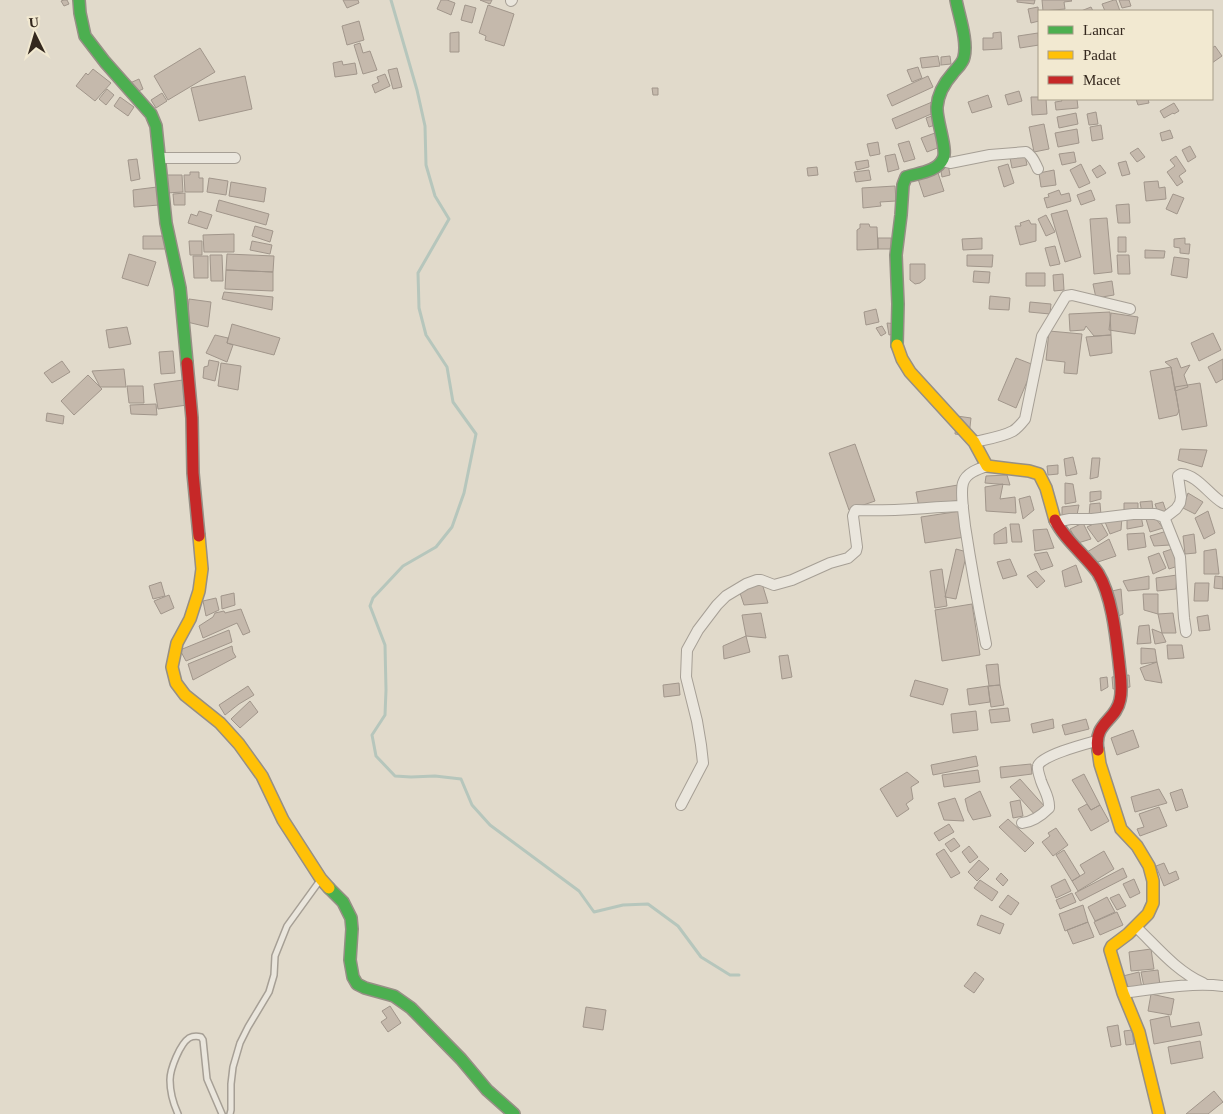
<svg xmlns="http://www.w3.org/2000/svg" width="1223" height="1114" font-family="Georgia,serif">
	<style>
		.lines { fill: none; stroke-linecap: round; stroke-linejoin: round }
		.stream { stroke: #b6c6bc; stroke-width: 3 }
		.building { fill: #c5b9ac; stroke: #a1968b }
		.lane-casing { stroke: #a69f95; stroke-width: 8 }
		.street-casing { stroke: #a69f95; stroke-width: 12 }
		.fast-casing { stroke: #968f85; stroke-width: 14 }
		.slow-casing { stroke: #968f85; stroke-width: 14 }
		.jam-casing { stroke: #968f85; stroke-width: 14 }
		.lane { stroke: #eae6dd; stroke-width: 5 }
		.street { stroke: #eae6dd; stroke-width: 10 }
		.fast { stroke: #4caf50; stroke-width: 11 }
		.slow { stroke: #ffc107; stroke-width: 11 }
		.jam { stroke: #c62828; stroke-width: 11 }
	</style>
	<rect width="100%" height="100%" fill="#e1dacb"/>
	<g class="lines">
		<path class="stream" d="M391 0 417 90 425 126 426 165 435 196 449 219 418 273 419 308 426 335 447 367 453 402 476 434 464 493 452 527 436 547 403 566 373 598 370 606 385 645 386 690 385 715 372 735 376 756 395 776 411 777 435 776 461 779 472 805 490 825 579 891 594 912 623 905 648 904 678 926 701 957 730 975H739"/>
	</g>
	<path class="building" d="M64 0H67L69 4 64 6 61 1Z
		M343 0H358L359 3 347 8Z
		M441 0H447L455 3 451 15 437 9Z
		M480 0H492L490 4Z
		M1017 0H1035L1034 4 1017 2Z
		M1042 0H1071L1072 1 1064 2 1065 9 1043 11Z
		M1114 0H1116L1120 11H1105L1102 4Z
		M1119 0H1129L1131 6 1122 8Z
		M465 5 476 8 472 23 461 20Z
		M488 5 514 14 504 46 485 40 486 36 479 33Z
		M1038 7 1039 21 1031 23 1028 9Z
		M1091 7 1093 11H1081Z
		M359 21 364 40 347 45 342 26Z
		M459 32V52H450V33Z
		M1001 32 1002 49 983 50V38H993V33Z
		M1038 33 1039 45 1020 48 1018 36Z
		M360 43 363 53 370 51 377 70 363 74 354 45Z
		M1215 46 1222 56 1212 63V48Z
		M200 48 215 72 168 100 154 76Z
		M938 56 940 66 922 68 920 58Z
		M950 56 951 64 941 65V57Z
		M342 61 343 65 355 63 357 74 335 77 333 63Z
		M918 67 922 78 912 82 907 70Z
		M397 68 402 87 393 89 388 70Z
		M93 69 111 83 95 101 76 86 86 73 88 75Z
		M385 74 390 86 375 93 372 85 379 82 377 77Z
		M245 76 252 109 199 121 191 88Z
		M928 76 933 87 892 106 887 95Z
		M139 79 143 89 134 93 130 83Z
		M652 88H658V95H653Z
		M107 89 114 95 106 105 99 99Z
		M1019 91 1022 101 1008 105 1005 95Z
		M162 93 167 101 156 108 151 100Z
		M988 95 992 107 972 113 968 102Z
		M120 97 134 107 128 116 114 106Z
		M1031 97H1039V99H1046L1047 114 1032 115Z
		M1061 99H1077L1078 108 1056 110 1055 102 1062 101Z
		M1136 99H1148L1149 103 1138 105Z
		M932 102 936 112 896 129 892 119Z
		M1174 103 1179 111 1174 114 1173 113 1164 118 1160 111Z
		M1096 112 1098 124 1089 125 1087 114Z
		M1076 113 1078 124 1059 128 1057 117Z
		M935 115 938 124 929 127 926 118Z
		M1044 124 1049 149 1034 152 1029 127Z
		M1101 125 1103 139 1092 141 1090 127Z
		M1077 129 1079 143 1058 147 1055 133Z
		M1170 130 1173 138 1162 141 1160 133Z
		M935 133 940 147 927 152 921 138Z
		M909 141 915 159 904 162 898 144Z
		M878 142 880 154 870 156 867 144Z
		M1190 146 1196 157 1188 162 1182 150Z
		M1138 148 1145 157 1137 162 1130 153Z
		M1074 152 1076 162 1062 165 1059 154Z
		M895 154 899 169 888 172 885 156Z
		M1025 155 1027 165 1012 168 1010 158Z
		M1176 156 1186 171 1179 176 1183 182 1177 186 1167 172 1175 166 1170 160Z
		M137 159 140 179 131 181 128 160Z
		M868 160 869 167 857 170 855 162Z
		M1126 161 1130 174 1122 176 1118 163Z
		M948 164 950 175 942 177 940 166Z
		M1008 164 1014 183 1004 187 998 167Z
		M1081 164 1090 183 1079 188 1070 170Z
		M1100 165 1106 173 1097 178 1092 170Z
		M817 167 818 175 808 176 807 168Z
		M869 170 871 180 856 182 854 172Z
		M1054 170 1056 185 1041 187 1039 173Z
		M190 172H199V178H203V192H185L184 175H190Z
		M938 173 944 191 924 197 918 179Z
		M165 175H182L183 192 166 193Z
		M209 178 228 181 226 195 207 192Z
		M1158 181 1159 188 1165 187 1166 199 1146 201 1144 182Z
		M231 182 266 188 264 202 229 196Z
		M895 186 896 201 880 202 881 206 863 208 862 188Z
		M157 187 159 205 134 207 133 190Z
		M1059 190 1061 195 1069 193 1071 201 1047 208 1044 198 1049 197 1048 194Z
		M1091 190 1095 200 1081 205 1077 195Z
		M185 193V205H174L173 194Z
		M1173 194 1184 198 1177 214 1166 209Z
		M219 200 269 214 266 225 216 211Z
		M1129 204 1130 223H1118L1116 205Z
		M1067 210 1081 257 1065 262 1051 214Z
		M199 211 212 215 207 229 188 223 191 214 197 216Z
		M1046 215 1055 232 1046 236 1038 219Z
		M1107 218 1112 272 1094 274 1090 219Z
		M1029 220 1031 224H1036V241L1020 245 1015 226H1021L1020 223Z
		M860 224H869L870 227H877L878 249 857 250V230L860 228Z
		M255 226 273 231 270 242 252 236Z
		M234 234V252H204L203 235Z
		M143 236H168L167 249H143Z
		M1118 237H1126V252H1118Z
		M878 238H891V249H878Z
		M982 238V249L963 250 962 239Z
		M1185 238V244H1190L1189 254 1180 253V248L1174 247V239Z
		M189 241H202V255H190Z
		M252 241 272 245 270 254 250 250Z
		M1055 246 1060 264 1050 266 1045 248Z
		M1145 250 1165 251 1164 258H1145Z
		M129 254 156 262 148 286 122 278Z
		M227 254 274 256 273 272 226 270Z
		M210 255H222L223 281H211Z
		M967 255H993L992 267 967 266Z
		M1117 255H1129L1130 274H1118Z
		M193 256H208V278H194Z
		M1174 257 1189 259 1187 278 1171 275Z
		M910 264H925V279L920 283 915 284 910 280Z
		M226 270 273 272V291L225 289Z
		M974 271 990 272 989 283 973 282Z
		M1026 273H1045V286H1026Z
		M1063 274 1064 290 1054 291 1053 275Z
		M1112 281 1114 295 1096 298 1093 284Z
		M224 292 273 297 272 310 222 299Z
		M990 296 1010 298 1009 310 989 309Z
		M189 299 211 302 208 327 187 322Z
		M1030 302 1051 304 1050 314 1029 312Z
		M876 309 879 322 866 325 864 312Z
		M1110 312 1111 335 1094 336 1086 326 1084 330 1070 331 1069 314Z
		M1111 313 1138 317 1135 334 1109 330Z
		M887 323 898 324 897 333 889 335Z
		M232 324 280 338 274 355 227 343Z
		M882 326 886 333 881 336 876 328Z
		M127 327 131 344 109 348 106 330Z
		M1049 331 1082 334 1077 374 1064 373 1065 362 1046 360Z
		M1213 333 1221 350 1199 361 1191 343Z
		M215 335 228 338 227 343 233 345 227 362 206 353Z
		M1111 335 1112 353 1090 356 1086 337Z
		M173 351 175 373 161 374 159 352Z
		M1016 358 1034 365 1016 408 998 400Z
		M1177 358 1181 368 1190 365 1184 375 1188 387 1175 391 1171 367 1165 362Z
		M1223 359V379L1216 383 1208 367Z
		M209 360 219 362 215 381 203 378 204 367 208 366Z
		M62 361 70 372 52 383 44 373Z
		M221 363 241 366 238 390 218 386Z
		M1171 367 1179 411 1177 415 1159 419 1150 371Z
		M124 369 126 387H100L92 371Z
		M88 375 102 389 74 415 61 401Z
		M183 380 187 405 158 409 154 384Z
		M1200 383 1207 426 1182 430 1175 387Z
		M127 386H143L144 403H129Z
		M156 404 157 415 131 414 130 405Z
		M47 413 64 416 63 424 46 421Z
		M957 416 971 418 969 436 955 434Z
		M855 444 875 501 849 510 829 453Z
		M1180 449 1207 450 1202 467 1178 460Z
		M1073 457 1077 474 1066 476 1064 459Z
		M1092 458H1100L1098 477 1090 479Z
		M1058 465V474L1048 475 1047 466Z
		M1007 475 1010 485 985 483 986 476Z
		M1065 483 1073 484 1076 502 1065 504Z
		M1003 484 1000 499 1015 497 1016 513 986 511 985 487Z
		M958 485 960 500 919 507 916 492Z
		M1101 491V499L1090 502V492Z
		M1188 493 1203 502 1195 514 1183 508Z
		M1030 496 1034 510 1023 519 1019 499Z
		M1152 501 1153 511 1142 513 1140 502Z
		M1163 502 1166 511 1158 513 1155 504Z
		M1100 503 1101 515 1089 516 1090 504Z
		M1124 503H1138V513L1124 514Z
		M1079 505 1077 515 1062 516V507Z
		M961 511 965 537 925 543 921 517Z
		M1208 511 1215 533 1204 539 1195 518Z
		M1153 515 1163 528 1150 532 1146 519Z
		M1141 516 1143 526 1127 529V518Z
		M1122 517 1121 530 1110 534 1105 522Z
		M1100 521 1108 535 1098 542 1087 527Z
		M1083 523 1091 539 1078 543 1070 529Z
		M1010 524H1019L1022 542H1012Z
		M1006 527 1007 543 994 544V534Z
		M1047 529 1054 548 1035 551 1033 530Z
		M1167 531 1170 545 1154 546 1150 536Z
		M1144 533 1146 547 1128 550 1127 534Z
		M1194 534 1196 553 1185 554 1183 536Z
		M1109 539 1116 556 1095 563 1087 552Z
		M956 549 967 552 956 599 945 597Z
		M1172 549 1178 566 1169 569 1163 552Z
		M1216 549 1219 574H1204V551Z
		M1047 552 1053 566 1041 570 1034 554Z
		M1159 553 1166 568 1153 574 1148 557Z
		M1010 559 1017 575 1003 579 997 562Z
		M1076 565 1082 582 1065 587 1062 571Z
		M942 569 947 606 935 608 930 571Z
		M1036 571 1045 581 1037 588 1027 576Z
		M1177 575 1176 589 1157 591 1156 578Z
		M1149 576V589L1128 591 1123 581Z
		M1215 576 1223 577V589L1214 588Z
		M761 580 768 603 744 605 740 593Z
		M161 582 165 596 153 599 149 586Z
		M1195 583H1209L1208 601H1194Z
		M1121 589 1123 614 1116 617 1112 591Z
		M234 593 235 605 222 609 221 596Z
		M1143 594H1158V614L1144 610Z
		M169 595 174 608 161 614 154 601Z
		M216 598 219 610 206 616 203 601Z
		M972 604 980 655 942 661 935 610Z
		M241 609 250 632 243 635 237 623 203 638 199 626 213 617 215 613 224 611 225 613Z
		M761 613 766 638 746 636 742 615Z
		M1173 613 1176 633H1162L1158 614Z
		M1208 615 1210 630 1199 631 1197 617Z
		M1149 625 1151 643 1137 644 1139 626Z
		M1152 629 1162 633 1166 642 1155 644Z
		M229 630 232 642 186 661 180 650Z
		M746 636 750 652 724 659 723 646Z
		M1167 645H1182L1184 658 1168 659Z
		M232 646 233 652 236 657 193 680 188 664Z
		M1141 648 1155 649 1157 662 1141 664Z
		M788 655 792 677 782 679 779 656Z
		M1157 662 1162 683 1145 680 1140 668Z
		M998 664 1000 685 989 686 986 665Z
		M1129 675 1130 687 1113 689 1112 677Z
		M1107 677 1108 687 1101 691 1100 678Z
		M915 680 948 689 943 705 910 696Z
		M679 683 680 695 664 697 663 685Z
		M1000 685 1004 705 991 707 988 686Z
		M248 686 254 695 239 704 225 715 219 705Z
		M988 686 990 702 969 705 967 689Z
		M250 701 258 712 240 728 231 719Z
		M1008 708 1010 721 991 723 989 710Z
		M976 711 978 730 953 733 951 714Z
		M1053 719 1054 728 1033 733 1031 724Z
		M1086 719 1089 729 1065 735 1062 725Z
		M1133 730 1139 747 1117 755 1111 738Z
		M976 756 978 766 933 775 931 765Z
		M1031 764 1032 774 1001 778 1000 767Z
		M978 770 980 782 944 787 942 775Z
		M907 772 919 782 911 787 913 799 906 804 909 809 897 817 880 789Z
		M1084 774 1100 805 1091 810 1072 780Z
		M1020 779 1046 808 1036 816 1010 787Z
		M1159 789 1167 803 1135 812 1131 797Z
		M1182 789 1188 807 1176 811 1170 793Z
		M980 791 991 816 973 820 968 811 965 799Z
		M955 798 964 821 944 820 938 803Z
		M1020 800 1023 816 1013 818 1010 802Z
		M1087 804 1091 810 1100 805 1109 821 1091 831 1078 809Z
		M1159 807 1167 826 1140 836 1137 829 1144 827 1139 814Z
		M1008 819 1034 843 1025 852 999 827Z
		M949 824 954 832 939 841 934 833Z
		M1056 828 1068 845 1053 856 1042 842 1050 836 1048 833Z
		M954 838 960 846 951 852 945 844Z
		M969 846 978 857 970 863 962 852Z
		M944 849 960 873 951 878 936 854Z
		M1064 850 1080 876 1072 881 1056 855Z
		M1104 851 1114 869 1078 891 1072 881 1085 873 1080 865Z
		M979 860 989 869 977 881 968 872Z
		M1164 863 1169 874 1176 871 1179 879 1164 886 1156 866Z
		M1123 868 1127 877 1080 901 1075 893Z
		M1001 873 1008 880 1003 886 996 879Z
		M1065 879 1071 891 1056 898 1051 886Z
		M1134 879 1140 893 1130 898 1123 884Z
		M980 880 998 892 992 901 974 888Z
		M1072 893 1076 902 1060 909 1056 900Z
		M1119 894 1126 906 1117 910 1110 898Z
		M1008 895 1019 903 1011 915 999 907Z
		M1107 897 1115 912 1095 921 1088 907Z
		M1083 905 1088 922 1065 931 1059 914Z
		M1117 912 1123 925 1100 935 1094 922Z
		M981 915 1004 924 1000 934 977 925Z
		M1088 922 1094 937 1073 944 1067 930Z
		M1151 949 1154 969 1131 971 1129 952Z
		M1158 970 1160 985 1144 987 1141 972Z
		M975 972 984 979 974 993 964 986Z
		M1139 972 1142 988 1126 991 1123 976Z
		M1151 994 1174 999 1171 1015 1148 1011Z
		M390 1006 401 1023 388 1032 381 1022 387 1018 382 1011Z
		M586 1007 606 1010 603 1030 583 1027Z
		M1169 1016 1171 1027 1199 1022 1202 1035 1154 1044 1150 1020Z
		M1118 1025 1121 1045 1111 1047 1107 1027Z
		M1132 1030 1134 1044 1126 1045 1124 1031Z
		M1200 1041 1203 1058 1171 1064 1168 1047Z
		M1214 1091 1223 1102 1208 1114H1186Z"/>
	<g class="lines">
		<defs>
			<path id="lane" d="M178 1114C173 1103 170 1092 170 1080 170 1069 180 1044 189 1038 193 1036 197 1036 201 1037L203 1040 207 1079 222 1114
				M230 1114 231 1110V1084L233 1067 240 1043 248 1027 269 992 274 975 275 956 287 926 321 879"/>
			<path id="street" d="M511 1 512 0
				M159 158H235
				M942 161 950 163 990 155 1026 152C1033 156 1035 163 1038 169
				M974 442C987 439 1002 437 1013 431 1018 428 1021 424 1025 419L1042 336 1066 296 1072 295 1130 309
				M1164 517 1180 557 1184 618 1186 632
				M1055 522 1070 519H1092L1133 514H1155L1164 517 1167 516 1176 509 1180 503 1181 497 1178 476 1181 474C1198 475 1209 495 1223 503
				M986 644C978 604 971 565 965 526 964 515 960 493 963 483 966 473 978 469 987 466
				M681 805 703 763 701 745 697 721 686 677 687 650 698 630 717 605 726 596 746 584 757 580H761L774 585 792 580 830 563 848 558 856 551 857 547 853 516 855 511 856 510C892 512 927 507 963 506
				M1022 823C1032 822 1042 815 1049 808 1050 798 1044 790 1041 781 1040 777 1037 770 1038 766 1040 756 1085 744 1096 741
				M1136 927C1157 947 1176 971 1203 983
				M1123 993C1154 989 1192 982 1223 986"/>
			<path id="fast" d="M79 0 80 13 85 36 105 62 151 114 156 126 166 223 180 288 187 363
				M897 345 898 304 896 255 901 215 903 185 906 177C918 173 937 172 943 159 948 150 936 120 937 107 938 93 945 82 953 73 957 68 963 63 964 57 968 41 959 16 956 0
				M329 888 343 902 351 918 352 929 350 960 353 977 357 984 365 988 394 996 411 1008 461 1059 487 1090 514 1114"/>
			<path id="slow" d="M897 345 902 359 910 372 974 442 987 466 1029 471 1039 474 1046 488 1055 520
				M199 536 202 569 199 591 190 619 177 643 172 667 176 683 185 695 220 723 239 744 262 776 283 820 321 879 329 888
				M1098 750 1100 764 1121 829 1137 846 1149 866 1153 881V903L1148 914 1128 934 1112 946 1110 950 1123 993 1139 1032 1159 1114"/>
			<path id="jam" d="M187 363 192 418 193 473 199 536
				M1055 520C1064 539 1086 556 1098 573 1112 596 1116 636 1119 662 1120 674 1123 688 1120 700 1116 721 1093 723 1098 750"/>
		</defs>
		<use href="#lane" class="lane-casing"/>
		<use href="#street" class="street-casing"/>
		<use href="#fast" class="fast-casing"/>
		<use href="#slow" class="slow-casing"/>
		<use href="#jam" class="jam-casing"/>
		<use href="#lane" class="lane"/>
		<use href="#street" class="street"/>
		<use href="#fast" class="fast"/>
		<use href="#slow" class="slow"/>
		<use href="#jam" class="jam"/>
	</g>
	<rect x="1038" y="10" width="175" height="90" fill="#f2e9d1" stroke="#a69c89"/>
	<rect x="1048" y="26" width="25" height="8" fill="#4caf50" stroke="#a69c89"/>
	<text x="1083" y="35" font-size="15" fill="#34281e">Lancar</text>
	<rect x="1048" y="51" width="25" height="8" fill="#ffc107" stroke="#a69c89"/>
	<text x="1083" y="60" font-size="15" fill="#34281e">Padat</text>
	<rect x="1048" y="76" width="25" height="8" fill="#c62828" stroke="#a69c89"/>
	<text x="1083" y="85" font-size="15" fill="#34281e">Macet</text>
	<g transform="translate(35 35) rotate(355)" stroke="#f2e9d1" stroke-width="4" paint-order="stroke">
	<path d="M0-4L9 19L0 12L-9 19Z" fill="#34281e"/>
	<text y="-8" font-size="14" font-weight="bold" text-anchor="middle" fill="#34281e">U</text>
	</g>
</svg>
